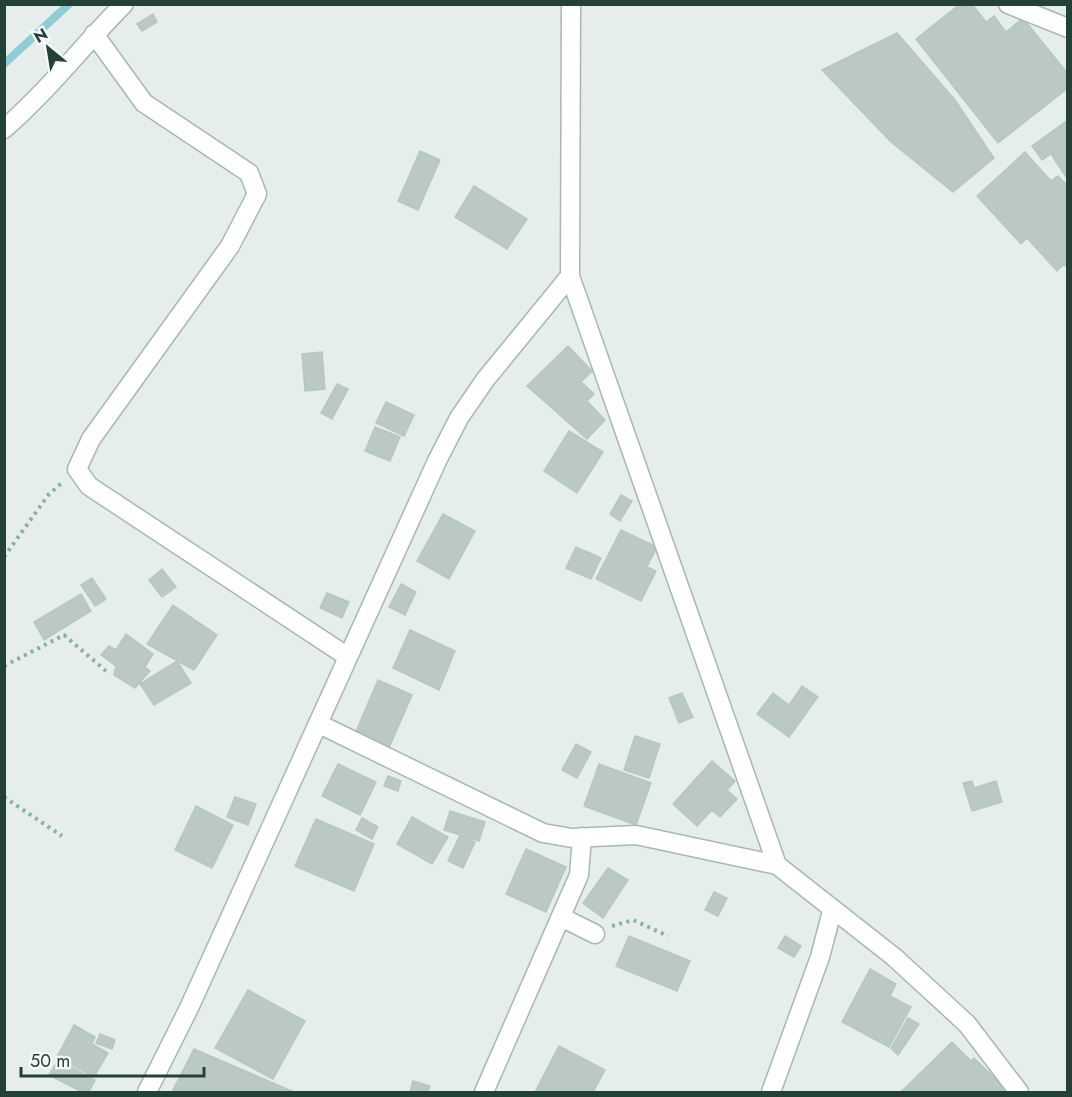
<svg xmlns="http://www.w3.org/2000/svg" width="1072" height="1097" font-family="Jost,sans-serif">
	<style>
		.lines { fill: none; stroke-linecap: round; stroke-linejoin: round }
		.stream { stroke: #8ecdd3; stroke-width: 8 }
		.building { fill: #bac9c2; stroke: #b7c8c0; stroke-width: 1.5 }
		.street-casing { stroke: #a7b7b1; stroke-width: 21 }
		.path { stroke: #86b2a1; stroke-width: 4; stroke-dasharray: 3 4.5; stroke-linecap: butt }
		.street { stroke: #fff; stroke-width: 18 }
	</style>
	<rect width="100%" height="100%" fill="#e5eeea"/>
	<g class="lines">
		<path class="stream" d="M4 64 69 4"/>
	</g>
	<path class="building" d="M960 4H972L986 22 994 16 1006 32 1023 18 1068 74V88L998 143 916 39Z
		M153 14 157 22 142 31 137 24Z
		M897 33 955 100 994 158 953 192 891 142 822 70Z
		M1068 120V142L1042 160 1032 146Z
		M1068 144V180L1051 154Z
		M420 151 440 160 418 210 398 201Z
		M1025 152 1051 181 1058 176 1068 186V268L1064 264 1057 271 1027 238 1021 244 977 196Z
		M474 186 527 219 507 249 455 217Z
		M568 346 592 371 581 382 594 394 587 401 605 420 587 439 527 386Z
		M322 352 325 389 305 391 302 354Z
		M337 384 348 389 332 419 321 413Z
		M386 402 414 415 404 436 376 423Z
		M375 427 400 437 390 461 365 451Z
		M569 431 603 452 577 493 544 471Z
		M621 495 632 501 620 521 610 514Z
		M443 514 475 531 449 579 417 561Z
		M621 530 657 547 647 567 656 571 641 601 596 579Z
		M576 547 601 558 591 579 566 568Z
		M162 569 176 587 162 597 149 580Z
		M92 578 106 599 95 606 81 585Z
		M401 584 416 592 405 615 389 607Z
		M327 593 349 602 342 618 320 608Z
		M81 594 91 611 44 640 34 622Z
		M173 605 217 635 194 670 147 644Z
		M410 630 455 651 439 690 393 668Z
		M126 634 153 654 145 667 150 671 135 688 114 675 116 666 101 655 109 646 116 650Z
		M177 661 191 683 154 705 140 684Z
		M378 680 412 695 388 750 354 736Z
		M802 686 818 697 789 737 757 714 773 693 789 705Z
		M682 693 693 717 679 723 669 698Z
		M635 736 660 744 649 778 624 770Z
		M576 744 591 752 577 778 562 770Z
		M712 761 735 781 727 790 737 799 720 817 712 810 697 826 673 804Z
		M338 764 376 782 360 815 322 796Z
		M599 764 651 783 636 825 584 806Z
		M388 776 401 781 398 791 384 786Z
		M972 781 974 788 996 781 1002 802 972 811 963 783Z
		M235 797 256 804 248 825 227 817Z
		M196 806 233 825 212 868 175 850Z
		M450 811 485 822 479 841 444 830Z
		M412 817 448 837 432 864 397 844Z
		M362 818 378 827 372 839 356 830Z
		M316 819 374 844 354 891 295 866Z
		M460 835 475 842 463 868 448 861Z
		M526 849 566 867 546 912 506 894Z
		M608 868 628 880 603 918 583 903Z
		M714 892 727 898 718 916 705 910Z
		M629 936 690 961 677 991 616 966Z
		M785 936 801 946 794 957 778 948Z
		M870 969 896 984 890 996 911 1007 889 1047 842 1022Z
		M248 990 305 1021 273 1079 215 1048Z
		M908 1018 919 1024 898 1055 891 1048Z
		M74 1025 95 1037 92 1044 108 1053 94 1077 57 1057Z
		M100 1034 115 1040 112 1049 96 1043Z
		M952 1042 971 1061 974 1058 1009 1092H901Z
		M559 1046 605 1070 593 1092H535Z
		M194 1049 294 1092H172Z
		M58 1060 95 1080 89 1092H82L49 1075Z
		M413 1081 430 1086 428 1092H410Z"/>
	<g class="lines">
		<defs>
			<path id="street" d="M1008 4 1068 28
				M94 34 144 103 249 173 257 194 230 246 91 439 77 469 89 486 348 657
				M4 129C48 91 83 45 124 4
				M570 276 777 865 894 957 967 1024 1019 1092
				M319 724 543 833 572 838 636 835 777 865
				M561 917 595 934
				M147 1092 189 1008 437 461 459 418 485 380 570 276 571 4
				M484 1092 579 875 582 837
				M771 1092 820 957 832 911"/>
		</defs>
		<use href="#street" class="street-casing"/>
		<path class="path" d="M4 557 49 494 63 482
			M4 666 64 635 106 671
			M4 797 62 836
			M612 926 633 920 668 936"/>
		<use href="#street" class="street"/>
	</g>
	<rect width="1072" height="1097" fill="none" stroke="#244137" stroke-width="12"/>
	<g transform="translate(48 48) rotate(330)" stroke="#f6faf8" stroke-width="4.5" paint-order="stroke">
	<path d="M0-4.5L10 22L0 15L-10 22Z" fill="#244137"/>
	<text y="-9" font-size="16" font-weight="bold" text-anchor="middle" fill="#244137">N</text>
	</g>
	<path d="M21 1067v9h183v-9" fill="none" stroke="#244137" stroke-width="3"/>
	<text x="30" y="1067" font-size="18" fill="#244137" stroke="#f6faf8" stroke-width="4.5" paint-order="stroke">50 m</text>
</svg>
